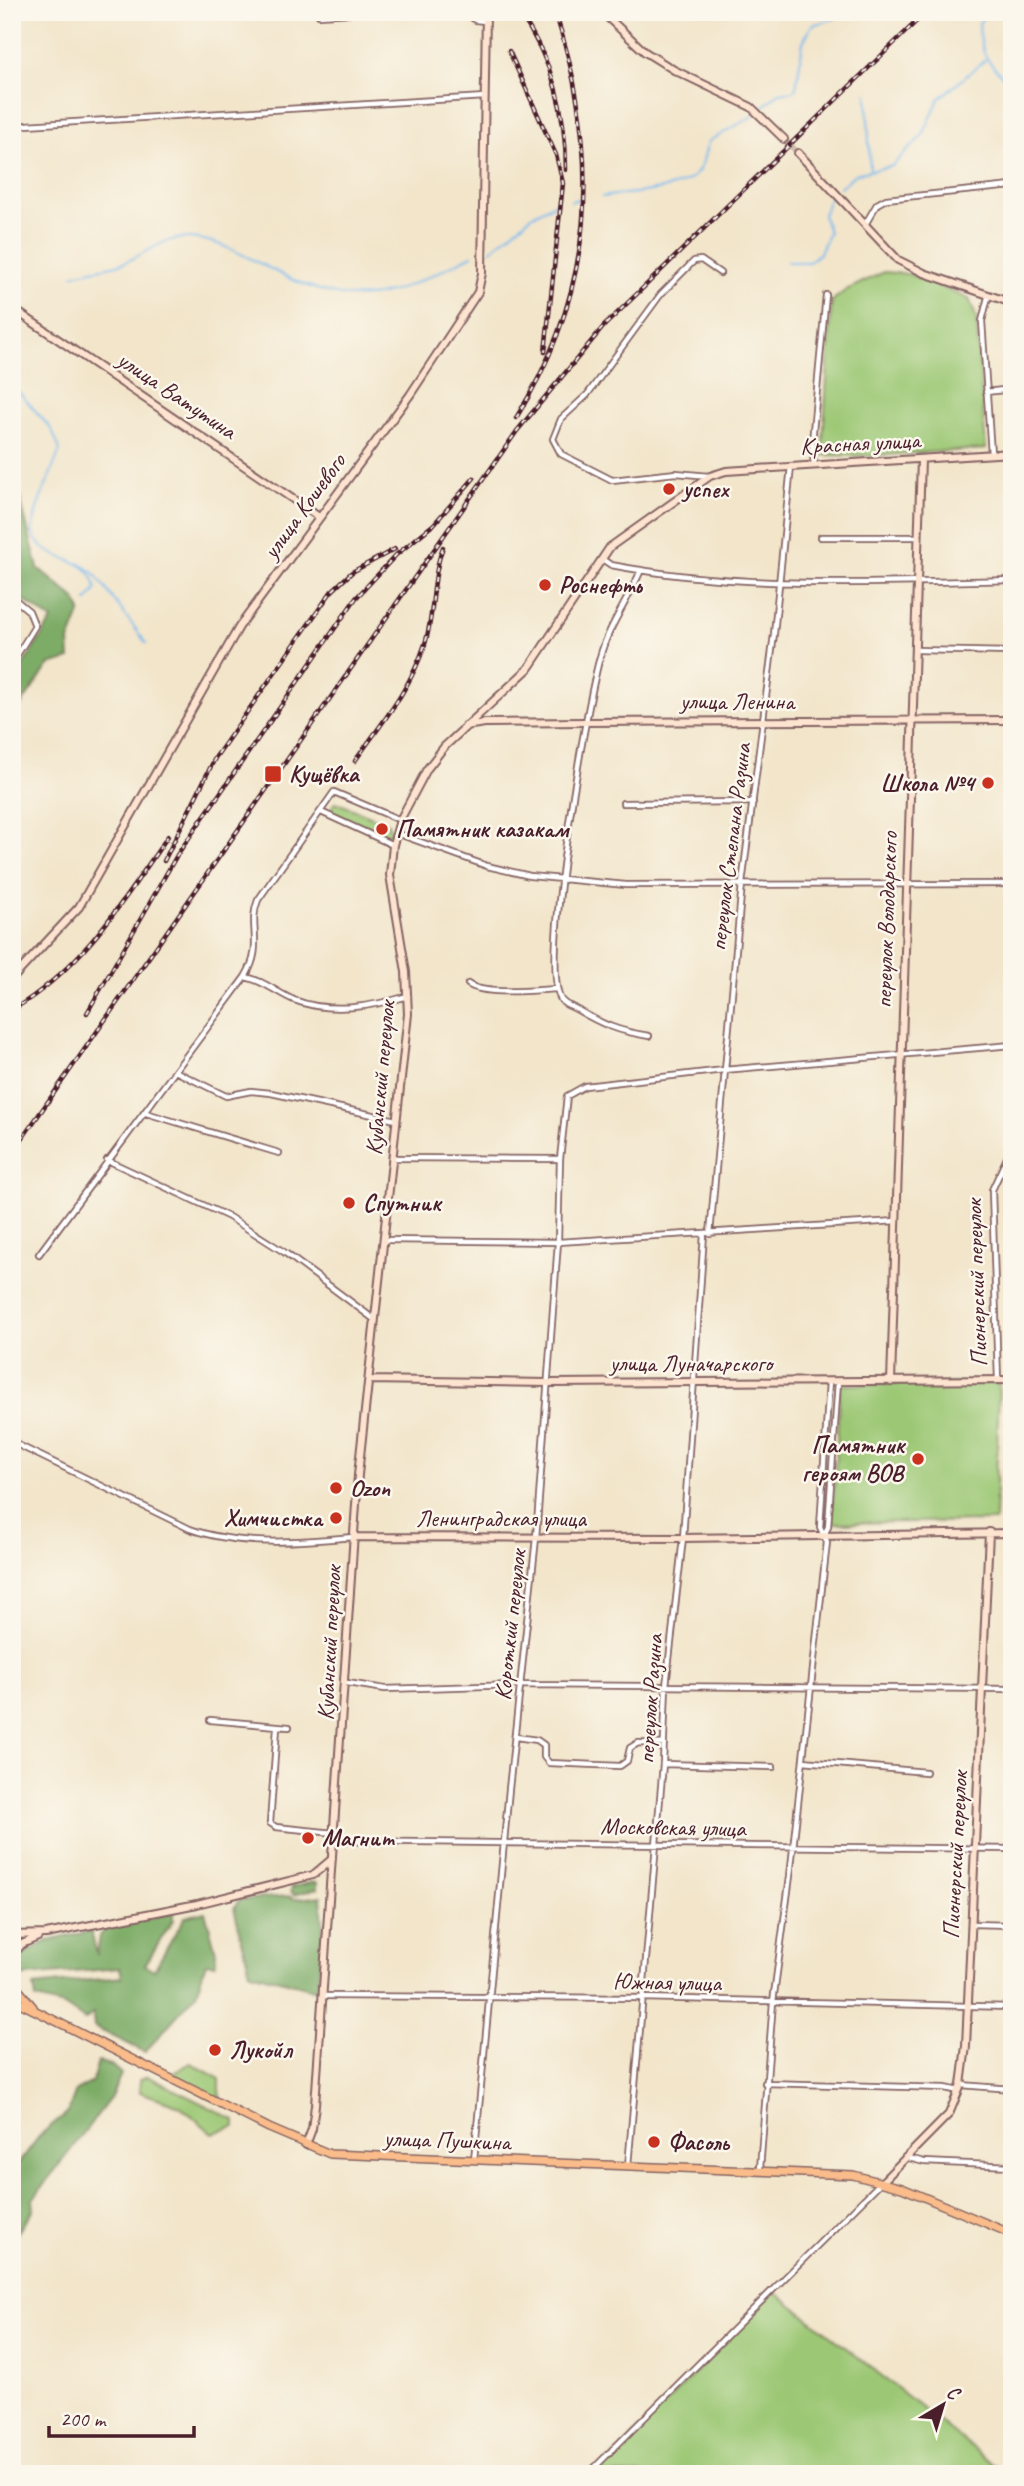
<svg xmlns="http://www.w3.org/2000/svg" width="1024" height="2486" font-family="Caveat,sans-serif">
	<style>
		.green { fill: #9cc875; stroke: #737450; stroke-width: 2 }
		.forest { fill: #7dac66; stroke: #646648; stroke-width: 2 }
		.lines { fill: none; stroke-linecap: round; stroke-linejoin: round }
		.stream { stroke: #7abaee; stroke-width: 2 }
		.secondary-tunnel { stroke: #d0bdaa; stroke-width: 6; stroke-dasharray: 6 3; stroke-linecap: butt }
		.street-casing { stroke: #856463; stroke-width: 8 }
		.secondary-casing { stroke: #856463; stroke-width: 10 }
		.primary-casing { stroke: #856463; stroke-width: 10 }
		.street { stroke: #fff; stroke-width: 4.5 }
		.secondary { stroke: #fde4d0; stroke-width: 6 }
		.primary { stroke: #f9bc8a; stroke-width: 7 }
		.rail-casing { stroke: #4a1f2b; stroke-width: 4.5 }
		.rail { stroke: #fbf7ec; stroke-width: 2; stroke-dasharray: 5; stroke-linecap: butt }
		.poi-dot { fill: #c8321e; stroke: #fbf7ec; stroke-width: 2.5 }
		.labels { text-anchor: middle; stroke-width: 5; stroke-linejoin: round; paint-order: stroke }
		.street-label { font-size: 24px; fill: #4a1f2b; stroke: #fbf7ec }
		.poi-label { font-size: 24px; font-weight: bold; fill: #4a1f2b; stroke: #fbf7ec; text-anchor: start }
	</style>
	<rect width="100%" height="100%" fill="#fbf7ec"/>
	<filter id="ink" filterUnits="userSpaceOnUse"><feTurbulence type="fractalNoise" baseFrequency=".0143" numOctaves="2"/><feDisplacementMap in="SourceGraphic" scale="14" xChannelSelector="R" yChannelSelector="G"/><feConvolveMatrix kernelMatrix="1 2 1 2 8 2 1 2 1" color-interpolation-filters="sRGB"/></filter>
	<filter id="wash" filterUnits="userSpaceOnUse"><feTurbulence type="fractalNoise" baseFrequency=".00686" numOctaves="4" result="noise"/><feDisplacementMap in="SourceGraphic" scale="28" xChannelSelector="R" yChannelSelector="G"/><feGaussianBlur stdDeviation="1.57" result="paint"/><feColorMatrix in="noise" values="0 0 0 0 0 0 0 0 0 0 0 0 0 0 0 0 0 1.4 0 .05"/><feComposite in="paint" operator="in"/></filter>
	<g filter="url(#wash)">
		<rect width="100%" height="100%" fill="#f2e5ca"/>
		<path class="green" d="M884 272 909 274 969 299 976 317 986 449 866 456 822 455 832 301 846 290Z
			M335 802 388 823 391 831 389 836 383 837 333 814 331 810Z
			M999 1383 995 1521 832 1523 840 1385Z
			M191 2063 220 2079V2099L217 2102 170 2075Z
			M147 2076 235 2120V2127L212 2133 180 2106 140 2092 139 2080Z
			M773 2293 778 2294 1006 2474H604L600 2471Z"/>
		<path class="forest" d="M12 468 38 568 75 599 81 611 69 641 70 659 49 665 12 718V682L52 620 12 592Z
			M313 1882 317 1883V1889L294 1895 291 1892 292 1887Z
			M288 1896 295 1899 321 1896 323 1927 317 1990 250 1972 234 1908 239 1900Z
			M205 1912 216 1951 215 1964 206 1963 196 1994 145 2052 94 2027 93 2013 85 2020 64 2006 36 1999 34 1986 122 1977 120 1968 16 1977 17 1958 48 1941 91 1931 97 1955 100 1936 107 1927 173 1913V1920L145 1965 154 1970 185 1917Z
			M98 2062 111 2065 121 2074 111 2097 33 2199 34 2209 12 2240V2172L41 2134 68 2112 76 2091 92 2082Z"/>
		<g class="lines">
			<path class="stream" d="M988 12 979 23C980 57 988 62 1012 85
				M867 93 870 169
				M764 106 779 93 793 91 796 88 803 42 812 25 834 19 841 12
				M840 187 855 174 892 166 923 135 939 99 985 60
				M602 197C625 193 676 192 694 176 704 167 704 152 709 141L753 116
				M571 201 580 199
				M491 250 533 215 557 202
				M787 262H809L820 253 829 232 823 215 831 195
				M73 275C88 269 105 269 120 264 144 256 161 237 189 238 215 239 241 254 263 265 357 315 383 301 472 255
				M12 332 19 325
				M12 384 52 430 60 450 37 508 32 532C46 568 91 550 96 590L87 601
				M80 563 94 573 146 643"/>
		</g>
	</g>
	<g filter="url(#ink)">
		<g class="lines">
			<path class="secondary-tunnel" d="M784 139 798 153"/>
			<defs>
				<path id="street" d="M465 12 475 20 486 21
					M319 15 366 12
					M26 125 485 97
					M12 139 20 128
					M866 223 877 204 886 199 1012 186
					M988 297 982 321 991 454
					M986 392 1012 389
					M814 465 812 442 826 295
					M709 476 676 473 612 480 561 454 553 439 561 419 587 395 661 294 694 261 701 260 720 273
					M821 537H919
					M602 559 611 565C740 590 881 583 1012 580
					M641 570C629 599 608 627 600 657 587 702 538 973 562 1001 566 1006 571 1006 576 1009 603 1025 618 1031 649 1036
					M12 597 29 611 35 626 12 663
					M916 650 1012 652
					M623 803 753 802
					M321 812 393 845
					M396 833 487 866 530 876 626 885 1012 884
					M245 977C263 980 277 993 294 1000 330 1014 371 1007 408 996
					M468 984C484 996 536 990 557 989
					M175 1071 226 1096 251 1091 271 1093 396 1120
					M146 1113 279 1153
					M393 1158 560 1159
					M107 1160 229 1217 284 1252 375 1320
					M710 1234 742 884 774 634 791 466
					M385 1240 558 1242 897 1221
					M39 1254 245 977C265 945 247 926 258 900L334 792 400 820
					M998 1380 992 1190 1012 1147
					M12 1442 190 1529C241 1547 300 1542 354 1537
					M824 1535 828 1527 838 1381
					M347 1683 385 1689 521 1685 1012 1689
					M210 1720 289 1727
					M277 1728 270 1823 276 1827 334 1833
					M516 1737 537 1740 544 1745V1757L549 1763 620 1766 627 1761 630 1748 638 1743 664 1744
					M803 1761 926 1772
					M663 1764 773 1767
					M335 1841 1012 1849
					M971 1924 1012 1925
					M322 1996 642 1998 1012 2007
					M765 2083 945 2088 959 2091
					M961 2085 1012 2089
					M905 2157 924 2162 1012 2166
					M474 2160 509 1789 536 1538 558 1242 560 1159 567 1096 585 1086 724 1070 1012 1045
					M628 2166 663 1764 666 1686 683 1538 704 1234
					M760 2169 773 2002 790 1876 827 1542 820 1527 829 1381
					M588 2474 880 2183"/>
				<path id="secondary" d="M602 12 645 52 674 70 751 107 784 139
					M798 153 898 260 924 273 1012 303
					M12 308 319 517
					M465 726 485 723 585 722 1012 720
					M12 979 79 907 239 627 410 395 478 292 482 273 486 12
					M370 1380 549 1383 1012 1380
					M891 1382 921 460
					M354 1537 683 1538 1012 1533
					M12 1935 46 1934 197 1904 313 1875 332 1859
					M12 1956 22 1944 38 1937
					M306 2145 312 2129 315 2105 358 1475 408 1014 406 972 390 875 393 845 400 820 427 769 444 747 528 669 610 547 710 476 726 471 1012 453
					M882 2182 949 2114 961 2085 966 2046 989 1532"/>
				<path id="primary" d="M12 1982 33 2007
					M12 1999 269 2128 330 2154 853 2175 902 2188 1012 2234"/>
			</defs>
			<use href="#street" class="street-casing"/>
			<use href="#secondary" class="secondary-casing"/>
			<use href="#primary" class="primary-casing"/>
			<use href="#street" class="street"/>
			<use href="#secondary" class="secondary"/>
			<use href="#primary" class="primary"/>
			<defs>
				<path id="rail" d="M519 12C553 61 566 112 566 170
					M509 51 556 155 563 183 545 352
					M516 418C596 290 602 154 555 12
					M355 761C381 724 411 688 425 644 435 612 431 579 443 547
					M164 861 215 758 331 592 352 572 395 549
					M12 1010C82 969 123 901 168 836
					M87 1013 177 855 356 598 396 555 434 524 474 478
					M12 1153 517 431 604 326 926 12"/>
			</defs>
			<use href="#rail" class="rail-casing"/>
			<use href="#rail" class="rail"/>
		</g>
	</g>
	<g class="poi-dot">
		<circle cx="669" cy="489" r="7"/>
		<circle cx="545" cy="585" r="7"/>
		<rect x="264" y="765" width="18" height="18" rx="3.5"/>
		<circle cx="988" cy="783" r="7"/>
		<circle cx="382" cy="829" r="7"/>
		<circle cx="349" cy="1203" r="7"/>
		<circle cx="918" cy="1459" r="7"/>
		<circle cx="336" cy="1488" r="7"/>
		<circle cx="336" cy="1518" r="7"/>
		<circle cx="308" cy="1838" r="7"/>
		<circle cx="215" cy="2050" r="7"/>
		<circle cx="654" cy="2142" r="7"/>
	</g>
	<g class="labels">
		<g class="street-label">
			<text transform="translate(177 395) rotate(34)" y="8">улица Ватутина</text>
			<text transform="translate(860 443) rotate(-3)" y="8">Красная улица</text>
			<text transform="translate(304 506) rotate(-54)" y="8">улица Кошевого</text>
			<text x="737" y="709">улица Ленина</text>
			<text transform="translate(730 847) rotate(-83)" y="8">переулок Степана Разина</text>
			<text transform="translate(886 920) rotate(-88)" y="8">переулок Володарского</text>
			<text transform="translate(380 1078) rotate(-85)" y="8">Кубанский переулок</text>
			<text transform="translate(976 1283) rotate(-92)" y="8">Пионерский переулок</text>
			<text x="691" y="1371">улица Луначарского</text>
			<text x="501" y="1526">Ленинградская улица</text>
			<text transform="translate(510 1625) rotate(-84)" y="8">Короткий переулок</text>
			<text transform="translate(329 1643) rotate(-87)" y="8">Кубанский переулок</text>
			<text transform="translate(650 1699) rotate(-86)" y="8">переулок Разина</text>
			<text transform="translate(673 1827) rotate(1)" y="8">Московская улица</text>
			<text transform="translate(955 1855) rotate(-87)" y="8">Пионерский переулок</text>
			<text transform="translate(667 1982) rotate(1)" y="8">Южная улица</text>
			<text transform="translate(447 2140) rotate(2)" y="8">улица Пушкина</text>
		</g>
		<g class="poi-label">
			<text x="683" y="497">успех</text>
			<text x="559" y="593">Роснефть</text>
			<text x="289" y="782">Кущёвка</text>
			<text x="974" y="791" text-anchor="end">Школа №4</text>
			<text x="396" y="837">Памятник казакам</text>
			<text x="363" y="1211">Спутник</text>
			<text x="904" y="1453" text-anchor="end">Памятник<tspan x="904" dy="28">героям ВОВ</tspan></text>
			<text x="350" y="1496">Ozon</text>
			<text x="322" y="1526" text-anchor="end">Химчистка</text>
			<text x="322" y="1846">Магнит</text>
			<text x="229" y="2058">Лукойл</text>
			<text x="668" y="2150">Фасоль</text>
		</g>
	</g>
	<rect width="1024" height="2486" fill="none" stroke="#fbf7ec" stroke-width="42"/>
	<g transform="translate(943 2405) rotate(38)" stroke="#fbf7ec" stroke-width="5" paint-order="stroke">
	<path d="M0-5L12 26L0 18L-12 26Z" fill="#4a1f2b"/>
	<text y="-10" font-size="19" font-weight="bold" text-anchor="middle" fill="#4a1f2b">С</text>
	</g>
	<path d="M49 2426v10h145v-10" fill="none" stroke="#4a1f2b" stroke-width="3.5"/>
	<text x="60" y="2426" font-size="21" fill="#4a1f2b" stroke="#fbf7ec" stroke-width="5" paint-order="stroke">200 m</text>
</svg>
